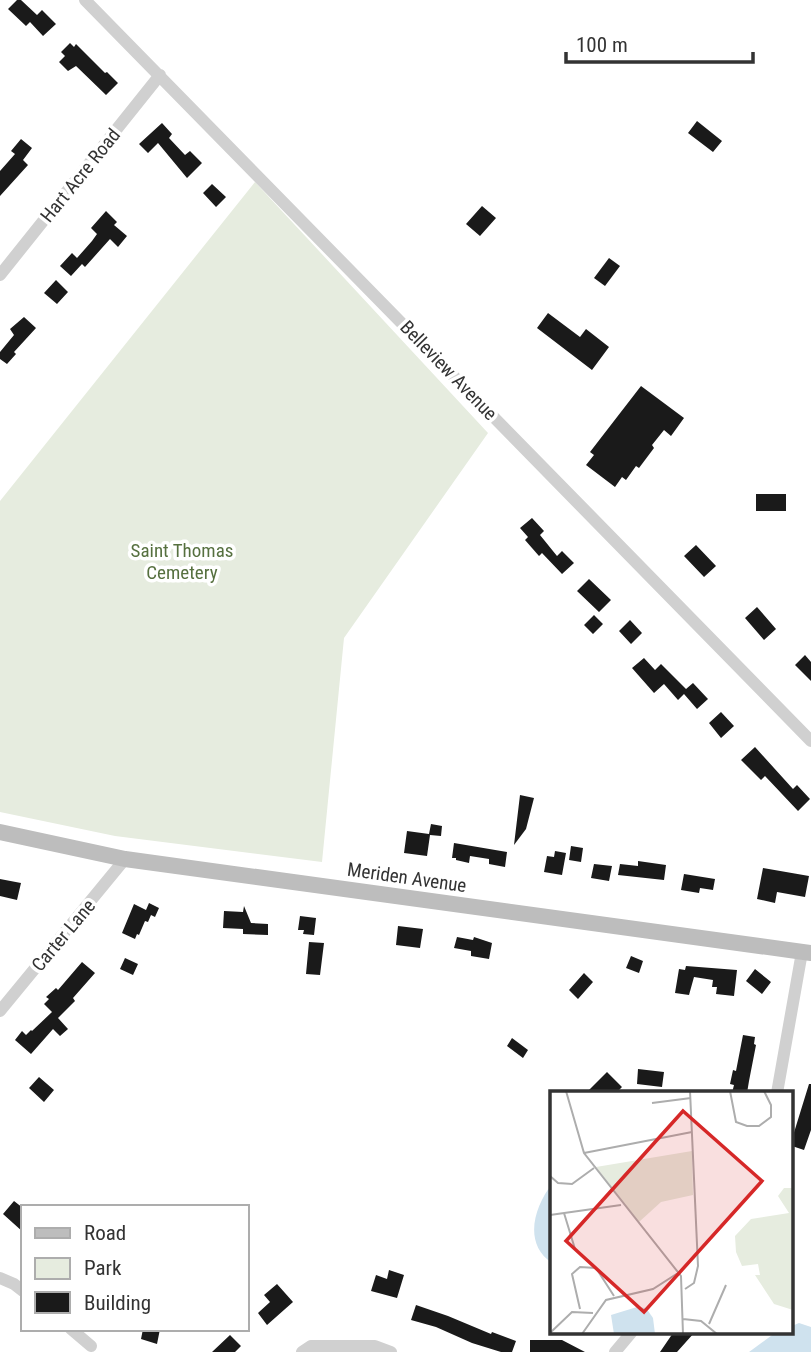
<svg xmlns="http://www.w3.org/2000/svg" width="811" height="1352" font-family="'Roboto Condensed',sans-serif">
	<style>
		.green { fill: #e6ecdf }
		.water { fill: #cfe2ee }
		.building { fill: #1a1a1a }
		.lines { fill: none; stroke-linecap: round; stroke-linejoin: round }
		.minor { stroke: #d0d0d0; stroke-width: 12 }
		.secondary { stroke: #bdbdbd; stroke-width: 16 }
		.labels { text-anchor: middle; stroke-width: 7; stroke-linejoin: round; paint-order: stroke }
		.street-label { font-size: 19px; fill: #333; stroke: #fff }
		.park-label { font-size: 19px; fill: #56703f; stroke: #fff }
		.inset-road { fill: none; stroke: #adadad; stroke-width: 2 }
		.view { fill: #d62828; fill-opacity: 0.15; stroke: #d62828; stroke-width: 3.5 }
		.inset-edge { fill: none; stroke: #333; stroke-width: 3.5 }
	</style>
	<rect width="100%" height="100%" fill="#fff"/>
	<path class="green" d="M255 182 488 433 344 638 322 862 115 836 0 812V501Z"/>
	<path class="water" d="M552 1184V1263C523 1244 534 1207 552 1184Z
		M799 1323 811 1327V1352H749L775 1333H792V1326Z"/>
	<path class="building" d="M17 0H21L37 15 42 10 56 24 43 36 30 22 26 26 8 9Z
		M70 43 74 47 76 44 105 73 107 72 118 83 106 95 76 66 68 71 59 62 65 56 61 52Z
		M697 121 722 141 713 152 688 133Z
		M162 123 172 134 169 138 185 155 190 151 202 163 187 178 158 143 148 153 139 144Z
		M21 139 32 148 23 160 28 165 0 196V171L15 154 11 151Z
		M212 184 226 197 216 207 203 193Z
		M482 206 496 218 480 236 466 224Z
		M106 211 117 222 114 225 127 236 118 247 110 239 85 267 82 264 71 276 60 266 72 253 77 258 92 241 97 234 91 228Z
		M609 258 620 266 605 286 594 278Z
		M56 280 68 292 57 304 44 293Z
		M548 313 580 337 586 329 609 347 592 370 537 328Z
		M24 317 36 328 14 352 16 354 7 364 0 359V352L14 335 10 329Z
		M641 386 684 418 671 436 664 430 652 445 654 448 639 468 636 466 626 480 622 477 615 487 586 465 594 455 590 452Z
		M756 494H786V511H756Z
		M532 518 544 531 540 535 557 556 562 551 574 563 562 574 542 553 539 556 525 540 528 537 520 528Z
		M696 545 716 566 704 577 684 556Z
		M589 579 611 600 599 612 577 591Z
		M757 607 776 629 764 640 745 618Z
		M594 615 603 624 593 634 584 625Z
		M630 620 642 633 631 644 619 631Z
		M805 655 811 662V681L795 665Z
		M644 658 655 670 661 664 686 689 693 683 708 699 697 709 684 694 678 700 664 684 654 693 632 668Z
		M721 712 734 726 721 738 709 723Z
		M755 747 793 789 797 785 810 799 798 811 765 776 761 780 741 760Z
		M520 795 534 798 526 829 514 845Z
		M431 824 442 826 441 836 430 835 427 856 404 853 407 831 429 834Z
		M454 843 507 852 505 867 489 864V859L470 856 469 863 456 860V858H452Z
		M571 846 583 848 581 862 569 860Z
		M555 851 566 853 562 875 544 872 547 856 554 857Z
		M638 861 666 865 664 880 618 875 620 864 638 866Z
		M594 864 612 866 609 881 591 878Z
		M763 868 809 876 805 897 777 892 775 903 757 899Z
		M684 874 715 879 713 890 700 888 699 893 681 890Z
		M0 879 21 883 17 900 0 896Z
		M149 903 159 908 155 917 151 915 148 922 145 921 139 935 137 934 135 939 122 933 134 904 146 910Z
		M244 906 251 923 268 924V935L243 934V929L223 928 224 911 243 912Z
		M300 916 316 918 314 935 303 934 304 930H298Z
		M398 926 423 929 420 948 396 945Z
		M457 937 473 940 474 937 492 943 489 959 471 956V951L454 948Z
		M309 942 324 943 320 975 306 974Z
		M631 956 643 961 639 973 626 968Z
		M125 958 138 964 133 975 120 969Z
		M82 962 95 973 73 998 75 1001 58 1018 68 1029 60 1036 53 1029 31 1054 15 1040 22 1031 26 1035 31 1030 32 1031 52 1012 44 1004 49 999 46 997 56 988 58 990Z
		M686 966 737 970 734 996 716 994 717 987H712L713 980 694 977 689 995 675 993 679 969 685 970Z
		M755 969 771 982 762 994 746 981Z
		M584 973 593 982 578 999 569 990Z
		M743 1035 755 1037 754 1044 756 1045 749 1081 747 1093H732L734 1085 730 1084 733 1070 736 1071Z
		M512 1038 528 1050 523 1058 507 1046Z
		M638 1069 664 1072 662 1087 637 1084Z
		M607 1072 622 1087 616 1093H586Z
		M39 1077 54 1090 44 1102 29 1088Z
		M809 1084H811V1130L804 1150 792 1146V1139Z
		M14 1201 23 1208V1232L3 1214Z
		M389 1270 404 1275 397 1298 371 1291 376 1275 387 1279Z
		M277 1284 293 1302 267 1325 258 1313 270 1302 264 1295Z
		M416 1305 448 1316 491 1334 492 1332 516 1341 512 1352H501L472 1343 436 1327 411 1320Z
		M143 1329H160L157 1344 141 1339Z
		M673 1333H694L677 1352H660Z
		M230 1335 241 1346 235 1352H212Z
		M530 1340H562L585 1352H530Z"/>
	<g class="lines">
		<path class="minor" d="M85 0 811 741
			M0 275 160 75
			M0 1011 125 859
			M777 1093 802 952
			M0 1278 14 1284 23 1291
			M71 1329 91 1346
			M302 1352 311 1346H375L391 1352
			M615 1352 631 1333"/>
		<path class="secondary" d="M0 832 125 859 811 953"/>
	</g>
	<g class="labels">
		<g class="street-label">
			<text transform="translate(80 175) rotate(-51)" y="7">Hart Acre Road</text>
			<text transform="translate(449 370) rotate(46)" y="7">Belleview Avenue</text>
			<text transform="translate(407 877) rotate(8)" y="7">Meriden Avenue</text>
			<text transform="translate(63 935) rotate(-50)" y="7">Carter Lane</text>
		</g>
		<g class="park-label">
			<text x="182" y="557">Saint Thomas<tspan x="182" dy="22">Cemetery</tspan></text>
		</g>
	</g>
	<g transform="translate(550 1091)">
		<rect width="243" height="243" fill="#fff"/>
		<path d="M142 60 143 104 111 111 89 131 46 76ZM234 97H243V219L224 213 205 184H210L208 173 192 175 186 161 185 145 201 128 239 122 228 105Z" fill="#e6ecdf"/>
		<path d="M87 216 96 217 103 227 105 243H64L61 224Z" fill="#cfe2ee"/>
		<path class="inset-road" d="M16 0 34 62 131 185 133 243M180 0 186 31 197 35H209L221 26V14L214 0M102 12 141 7M34 62 142 41M0 85 8 92 22 93 44 77M14 122 25 158M0 124 71 114M135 198 144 192 148 175 140 0M30 218 22 183 30 176 46 177 64 205M133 228 151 230 167 243M159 233 176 194M0 242 22 221 43 222M32 243 56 209 103 198 128 182"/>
		<path class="view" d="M133 20 212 90 94 221 16 150Z"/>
		<rect width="243" height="243" class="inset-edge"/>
	</g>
	<rect x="21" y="1205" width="228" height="126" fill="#ffffff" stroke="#adadad" stroke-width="2"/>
	<rect x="35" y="1228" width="35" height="10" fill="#bdbdbd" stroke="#adadad" stroke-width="2"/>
	<text x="84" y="1240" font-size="21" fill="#333333">Road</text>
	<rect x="35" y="1258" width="35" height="21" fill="#e6ecdf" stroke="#adadad" stroke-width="2"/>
	<text x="84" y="1275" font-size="21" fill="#333333">Park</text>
	<rect x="35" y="1292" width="35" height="21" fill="#1a1a1a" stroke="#adadad" stroke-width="2"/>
	<text x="84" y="1310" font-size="21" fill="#333333">Building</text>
	<path d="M566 52v10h187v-10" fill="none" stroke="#333333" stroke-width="3.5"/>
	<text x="576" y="52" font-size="21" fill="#333333" stroke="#ffffff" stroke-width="5" paint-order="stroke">100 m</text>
</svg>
